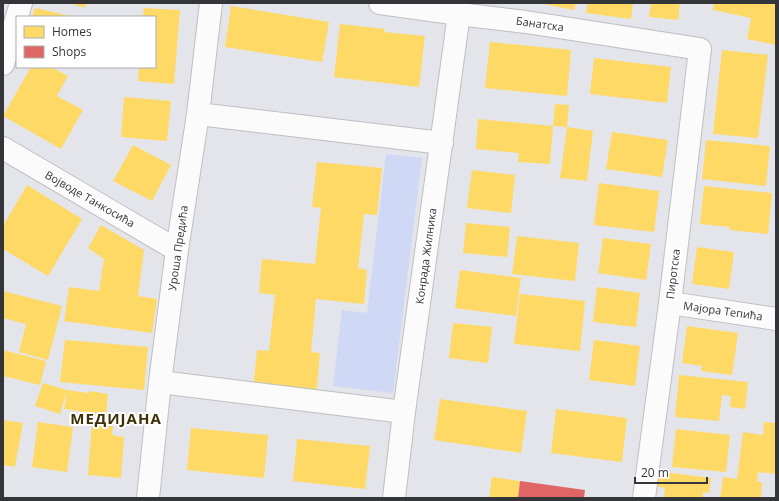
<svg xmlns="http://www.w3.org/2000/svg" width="779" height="501" font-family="'Open Sans',sans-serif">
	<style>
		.green { fill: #cfd8f4 }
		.homes { fill: #ffd966 }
		.shops { fill: #e06666 }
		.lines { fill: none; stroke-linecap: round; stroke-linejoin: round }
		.street-casing { stroke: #bebec3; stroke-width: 24 }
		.street { stroke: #fbfbfc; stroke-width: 22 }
		.labels { text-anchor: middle; stroke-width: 4; stroke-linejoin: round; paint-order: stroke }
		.street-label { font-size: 11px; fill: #343539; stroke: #fff }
		.district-label { font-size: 15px; font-weight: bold; letter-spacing: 1px; fill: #3e3006; stroke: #fff }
	</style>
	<rect width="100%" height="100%" fill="#e4e5eb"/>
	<path class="green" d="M386 154 422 158 393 393 333 386 342 310 367 313Z"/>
	<path class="homes" d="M70 3H86L85 8Z
		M538 3H576L574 10Z
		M588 3H633L631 19 586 13Z
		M651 3H680L678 20 649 17Z
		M714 3H776V45L747 39 751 18 713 10Z
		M231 6 329 22 322 62 225 47Z
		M35 8 70 16V17H32Z
		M144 8 180 10 174 84 138 81 139 67H155V17H143Z
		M340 24 385 29 384 32 425 36 419 87 334 77Z
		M490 42 571 50 567 96 485 88Z
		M722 50 768 55 758 138 713 134Z
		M594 58 671 67 667 103 590 94Z
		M31 67H51L68 76 57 96 83 110 61 149 3 116Z
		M124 97 171 101 167 141 121 137Z
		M555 104 569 105 567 127 593 131 587 181 560 178 567 127 553 126Z
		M478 119 553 126 550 164 518 162 519 153 476 149Z
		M612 132 668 140 662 177 606 169Z
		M706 140 770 146 766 186 702 179Z
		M133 145 171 165 152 201 113 181Z
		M317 162 382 168 377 215 364 214 358 268 367 270 364 304 316 299 311 352 320 353 316 396 253 390 257 350 269 351 275 295 259 293 262 259 315 264 321 208 312 207Z
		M472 170 515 175 511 213 467 208Z
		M599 183 659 191 654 232 594 225Z
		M27 185 82 219 48 276 3 249V226Z
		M704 186 772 193 768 234 729 230 730 227 700 224Z
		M466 223 510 227 507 257 463 253Z
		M101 225 144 250 138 296 157 299 152 333 64 321 69 287 99 291 104 259 88 248Z
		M517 236 579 243 575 281 512 274Z
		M603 238 651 244 646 280 598 273Z
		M697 247 734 252 729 289 692 284Z
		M460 270 521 278 516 316 455 308Z
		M597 287 640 293 636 327 593 322Z
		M3 291 62 306 48 360 19 352 26 324 3 318Z
		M520 294 585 301 580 351 514 344Z
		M453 323 492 327 488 363 449 358Z
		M687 326 738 333 732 375 701 371 702 366 682 363Z
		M65 340 148 347 144 390 60 382Z
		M594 340 640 346 635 386 589 380Z
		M3 350 46 361 40 385 3 376Z
		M679 375 748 382 745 409 730 407 731 396 722 395 719 421 675 417Z
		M43 383 67 390 60 414 35 406Z
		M67 390 88 393 89 391 108 394 106 415 64 409Z
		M440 399 527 411 521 453 434 440Z
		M556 409 627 418 622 462 551 453Z
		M3 420 23 423 15 467 3 465Z
		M38 422 73 427 67 472 32 467Z
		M764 422 776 423V474L758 472 757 482H762L761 498H720L723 477 737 479 743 432 763 435Z
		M92 423 113 425 112 435 124 437 121 478 88 475Z
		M191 428 268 435 264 478 187 470Z
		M676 429 730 435 726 472 672 467Z
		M297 439 370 446 365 489 293 481Z
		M656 471 711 478 709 493 703 492V498H664L665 488 655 486Z
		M492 477 520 481 518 498H489Z"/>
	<path class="shops" d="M520 481 585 490 584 498H518Z"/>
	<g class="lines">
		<defs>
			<path id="street" d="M380 3 459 14 526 22 700 49 670 303 644 498
				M3 64 21 3
				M198 114 442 143
				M3 148 177 250
				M670 303 776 319
				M160 382 404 412
				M148 498 160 382 177 250 198 114 211 3
				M394 498 404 412 459 14"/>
		</defs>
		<use href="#street" class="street-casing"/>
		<use href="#street" class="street"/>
	</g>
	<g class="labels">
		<g class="street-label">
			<text transform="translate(540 24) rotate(8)" y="4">Банатска</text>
			<text transform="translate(90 199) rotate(30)" y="4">Војводе Танкосића</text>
			<text transform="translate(178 248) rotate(-82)" y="4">Уроша Предића</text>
			<text transform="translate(426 256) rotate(-82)" y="4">Конрада Жилника</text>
			<text transform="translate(673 274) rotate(-83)" y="4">Пиротска</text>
			<text transform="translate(723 311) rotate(8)" y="4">Мајора Тепића</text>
		</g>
		<g class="district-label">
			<text x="116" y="424">МЕДИЈАНА</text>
		</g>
	</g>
	<rect width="779" height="501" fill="none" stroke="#343539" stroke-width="8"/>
	<rect x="16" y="16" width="140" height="52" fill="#ffffff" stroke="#aeaeb0"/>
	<rect x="24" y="26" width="20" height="12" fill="#ffd966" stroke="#aeaeb0"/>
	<text x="52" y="36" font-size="12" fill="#343539">Homes</text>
	<rect x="24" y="46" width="20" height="12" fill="#e06666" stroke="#aeaeb0"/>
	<text x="52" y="56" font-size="12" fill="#343539">Shops</text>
	<path d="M635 477v6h72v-6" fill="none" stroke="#343539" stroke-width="2"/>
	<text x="641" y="477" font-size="12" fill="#343539" stroke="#ffffff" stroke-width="3" paint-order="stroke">20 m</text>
</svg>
